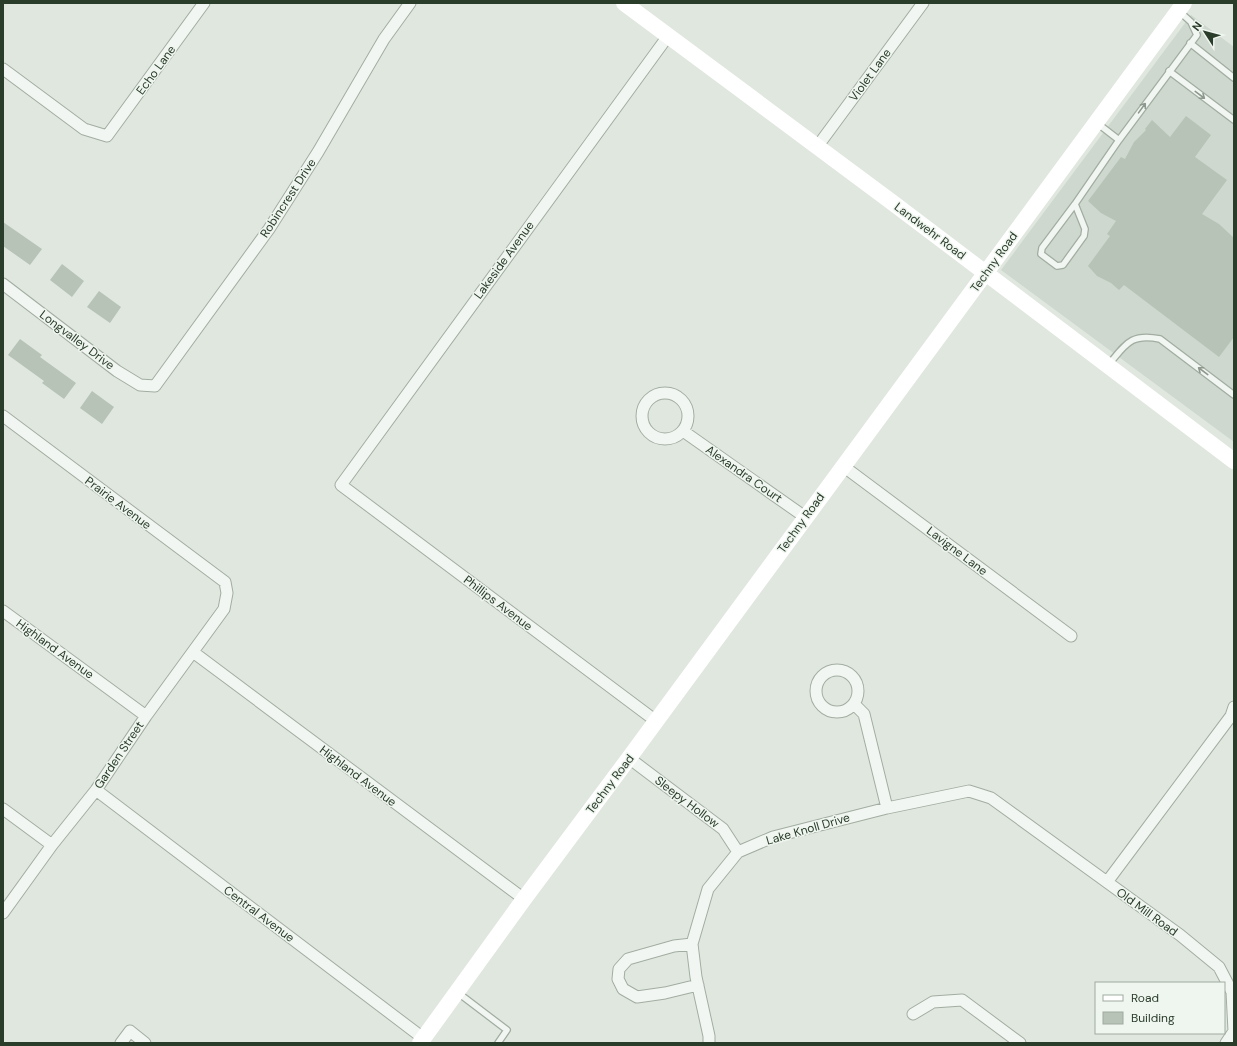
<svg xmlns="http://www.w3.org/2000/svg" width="1237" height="1046" font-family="'DM Sans',sans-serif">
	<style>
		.built { fill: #ced8ce }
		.building { fill: #b7c3b7 }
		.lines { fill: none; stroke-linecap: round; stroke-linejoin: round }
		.lane-casing { stroke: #a2ada1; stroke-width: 8 }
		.street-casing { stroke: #a2ada1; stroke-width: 13 }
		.lane { stroke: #f2f6f2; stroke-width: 5.5 }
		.street { stroke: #f2f6f2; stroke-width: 11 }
		.secondary { stroke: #fff; stroke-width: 16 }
		.oneway { stroke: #8e998e }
		.labels { text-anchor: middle; stroke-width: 3; stroke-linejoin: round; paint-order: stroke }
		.street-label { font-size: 12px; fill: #2a3c2a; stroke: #eff5ef }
	</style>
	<rect width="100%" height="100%" fill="#e0e7df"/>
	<path class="built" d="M1191 15 1234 47V442L1001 270Z"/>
	<path class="building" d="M1186 116 1211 135 1195 157 1227 180 1202 214 1219 224 1234 238V337L1219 357 1124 285 1119 290 1111 283 1097 276 1088 266 1110 236 1107 234 1116 221 1101 213 1088 201 1121 157 1125 159 1134 142 1146 130 1145 129 1152 120 1170 137Z
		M3 222 42 249 30 265 3 246Z
		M62 264 84 281 72 297 50 280Z
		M99 291 121 307 110 323 87 307Z
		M20 339 42 355 40 357 76 383 64 399 42 383 44 381 8 355Z
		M92 391 114 407 102 424 80 408Z"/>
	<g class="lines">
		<defs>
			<path id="lane" d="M1190 43 1234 78
				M1169 71 1234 120
				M1119 140 1197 35 1191 22 1180 12
				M1075 204 1085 229 1084 236 1063 265 1057 266 1041 254 1042 248Z
				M1075 204 1119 140 1097 123
				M1109 364C1126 344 1131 333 1160 339L1234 395
				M457 992 507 1030 498 1043"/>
			<path id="street" d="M3 69 84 129 107 136 204 3
				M817 147 923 3
				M3 284 117 371 140 385 155 386 269 229 318 152 384 39 410 3
				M642 416a23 23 0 1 1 46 0a23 23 0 1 1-46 0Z
				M3 416 225 582 227 593 224 609 146 716 96 790 52 845 3 913
				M683 431 805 517
				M843 466 1071 636
				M3 611 146 716
				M193 652 524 899
				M816 691a21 21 0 1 1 42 0a21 21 0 1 1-42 0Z
				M854 704 864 714 887 808
				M656 721 341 485 668 36
				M629 758 723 829 738 852
				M96 790 423 1038
				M3 809 52 845
				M1107 882 1231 716 1234 707
				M692 944 674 946 628 959 619 969 618 979 623 989 637 997 665 993 698 985
				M913 1014 933 1002 962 1000 1020 1043
				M121 1043 130 1031 145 1043
				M709 1043V1036L696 977 692 944 708 889 738 852 773 837 887 808 969 791 991 798 1180 935 1219 967 1232 992 1234 1031 1226 1043"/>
		</defs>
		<use href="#lane" class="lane-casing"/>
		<use href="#street" class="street-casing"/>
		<use href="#lane" class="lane"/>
		<use href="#street" class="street"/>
		<path class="secondary" d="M624 3 893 203 1234 461
			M420 1043 524 899 629 758 1184 3"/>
	</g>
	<defs><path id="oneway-shaft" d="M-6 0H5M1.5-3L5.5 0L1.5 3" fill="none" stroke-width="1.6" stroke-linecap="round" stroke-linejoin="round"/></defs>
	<g class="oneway">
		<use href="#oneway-shaft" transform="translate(1200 95) rotate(37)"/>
		<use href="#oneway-shaft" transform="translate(1142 108) rotate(-54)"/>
		<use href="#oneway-shaft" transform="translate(1203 371) rotate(-143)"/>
	</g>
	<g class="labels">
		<g class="street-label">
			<text transform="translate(156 70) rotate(-54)" y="4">Echo Lane</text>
			<text transform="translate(870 75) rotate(-54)" y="4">Violet Lane</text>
			<text transform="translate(288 198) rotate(-57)" y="4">Robincrest Drive</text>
			<text transform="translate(930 231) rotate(37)" y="4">Landwehr Road</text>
			<text transform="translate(504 260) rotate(-54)" y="4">Lakeside Avenue</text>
			<text transform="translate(994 262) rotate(-54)" y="4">Techny Road</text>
			<text transform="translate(77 340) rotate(37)" y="4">Longvalley Drive</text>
			<text transform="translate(744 474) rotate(35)" y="4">Alexandra Court</text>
			<text transform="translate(118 503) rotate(37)" y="4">Prairie Avenue</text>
			<text transform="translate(801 523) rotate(-54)" y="4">Techny Road</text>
			<text transform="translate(957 551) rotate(37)" y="4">Lavigne Lane</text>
			<text transform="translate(498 603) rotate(37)" y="4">Phillips Avenue</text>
			<text transform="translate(55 649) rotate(36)" y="4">Highland Avenue</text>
			<text transform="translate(119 755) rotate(-56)" y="4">Garden Street</text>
			<text transform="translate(358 776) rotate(37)" y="4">Highland Avenue</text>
			<text transform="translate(610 784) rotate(-53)" y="4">Techny Road</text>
			<text transform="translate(687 802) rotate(37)" y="4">Sleepy Hollow</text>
			<text transform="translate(808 829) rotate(-16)" y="4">Lake Knoll Drive</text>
			<text transform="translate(1147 912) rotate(36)" y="4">Old Mill Road</text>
			<text transform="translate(259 914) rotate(37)" y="4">Central Avenue</text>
		</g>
	</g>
	<rect width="1237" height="1046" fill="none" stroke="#2a3c2a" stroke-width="8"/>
	<rect x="1095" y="982" width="130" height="52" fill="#eff5ef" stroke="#a0aba0"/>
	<rect x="1103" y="995" width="20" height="6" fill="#ffffff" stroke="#a0aba0"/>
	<text x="1131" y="1002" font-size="12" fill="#2a3c2a">Road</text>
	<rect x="1103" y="1012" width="20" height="12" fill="#b7c3b7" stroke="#a0aba0"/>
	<text x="1131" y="1022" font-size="12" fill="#2a3c2a">Building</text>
	<g transform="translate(1205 32) rotate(306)" stroke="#eff5ef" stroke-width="3" paint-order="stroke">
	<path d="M0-3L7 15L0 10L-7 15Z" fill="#2a3c2a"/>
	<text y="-6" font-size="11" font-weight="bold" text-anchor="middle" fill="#2a3c2a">N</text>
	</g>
</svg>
